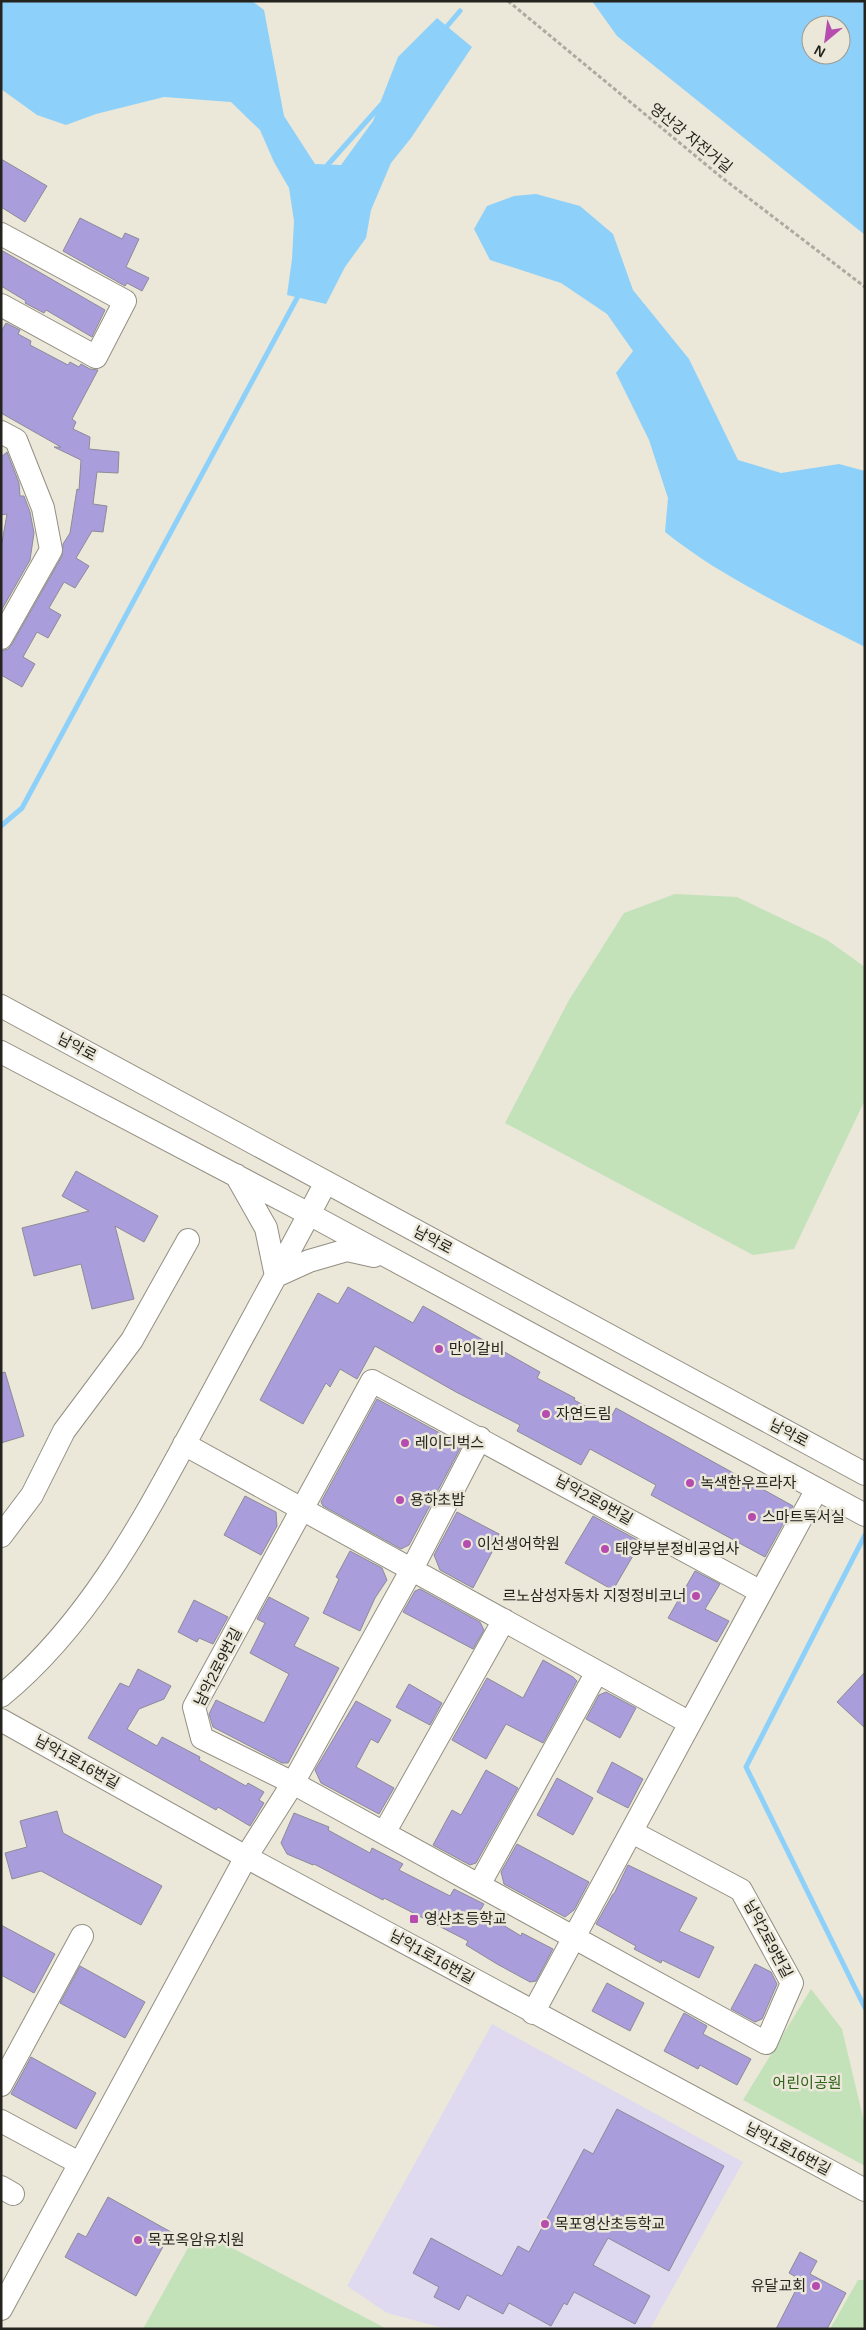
<svg xmlns="http://www.w3.org/2000/svg" width="866" height="2330" font-family="Helvetica,'Noto Sans KR',sans-serif">
	<style>
		.education { fill: #dfdaef }
		.green { fill: #c3e2b9 }
		.water { fill: #8dd1fa; fill-rule: evenodd }
		.lines { fill: none; stroke-linecap: round; stroke-linejoin: round }
		.stream { stroke: #8dd1fa; stroke-width: 5 }
		.building { fill: #aa9ddb; stroke: #8d8b98 }
		.minor-casing { stroke: #938f82; stroke-width: 24 }
		.path { stroke: #adaa9f; stroke-width: 3; stroke-dasharray: 4 2.5; stroke-linecap: butt }
		.minor { stroke: #fff; stroke-width: 22 }
		.poi-dot { fill: #b64cae; stroke: #ebe7d9; stroke-width: 2 }
		.labels { text-anchor: middle; stroke-width: 5; stroke-linejoin: round; paint-order: stroke }
		.street-label { font-size: 15px; fill: #25231e; stroke: #ebe7d9 }
		.poi-label { font-size: 15px; fill: #25231e; stroke: #ebe7d9; text-anchor: start }
		.park-label { font-size: 15px; fill: #2f6318; stroke: #ebe7d9 }
	</style>
	<rect width="100%" height="100%" fill="#ebe7d9"/>
	<path class="education" d="M492 2024 743 2162 650 2329H447L387 2313 347 2286Z"/>
	<path class="green" d="M675 894 737 897 827 940 865 967V1100L794 1249 753 1255 505 1123 569 1000 624 913Z
		M811 1989 842 2029 865 2126V2166L743 2100Z
		M198 2230 387 2329H143Z
		M858 2280H865V2329H830Z"/>
	<path class="water" d="M1 1H252L264 10 284 116 315 164 341 165 373 121 398 57 437 18 472 47 411 138 391 163 371 210 366 238 345 267 326 304 287 295 292 259 294 221 289 188 274 162 260 130 231 102 164 97 96 114 66 125 37 115 1 89Z
		M592 1H865V235L617 36ZM811 25H841V55H811Z
		M536 194 580 206 613 234 633 290 689 359 738 460 781 473 839 464 865 471V647C797 612 725 580 665 532L668 498 649 440 616 373 633 351 607 314 561 283 490 260 474 229 487 206 514 196Z"/>
	<g class="lines">
		<path class="stream" d="M443 31 460 11
			M324 169 381 105
			M1 826 22 808 297 298 298 293
			M865 1535 746 1767 865 2008"/>
	</g>
	<path class="building" d="M1 159 47 186 25 222 1 207Z
		M80 218 122 239 125 233 139 239 126 267 149 278 142 291 127 283 125 286 63 251Z
		M1 250 105 310 92 337 46 310 44 313 25 303 26 301 1 286Z
		M6 323 20 330 18 334 31 341 30 345 68 365 70 362 79 367 81 364 90 369 98 370 72 419 76 422 73 429 90 437 89 449 119 452 118 473 97 472 93 504 107 506 103 532 92 531 76 558 89 566 75 588 64 582 49 608 61 615 48 638 37 632 23 657 35 664 22 687 1 675V651L8 649 12 644 62 556 63 544 70 533 77 489 79 490 81 460 54 447H61L1 413V332Z
		M7 452 19 483 20 496H24L30 512 34 533 30 560 1 611V548L7 514 1 515V457Z
		M76 1171 158 1216 144 1242 115 1226 134 1299 92 1309 81 1264 34 1276 22 1228 89 1211 62 1196Z
		M348 1287 413 1323 423 1306 540 1372 537 1378 575 1398 574 1400 610 1419 616 1408 793 1506 765 1557 651 1495 656 1485 590 1449 581 1465 517 1431 520 1425 456 1392 375 1346 357 1379 340 1369 330 1387 326 1383 303 1424 260 1400 318 1293 338 1304Z
		M5 1372 24 1436 1 1443V1373Z
		M377 1399 462 1445 409 1545 401 1549 323 1506 321 1502Z
		M245 1496 276 1512 277 1526 261 1555 224 1535Z
		M457 1512 501 1535 473 1588 440 1570 434 1555Z
		M593 1516 641 1542 613 1590 565 1563Z
		M350 1551 382 1568 387 1580 375 1598 360 1631 323 1613 339 1579 336 1577Z
		M695 1571 720 1584 705 1609 729 1621 717 1642 668 1618Z
		M420 1589 480 1622 484 1630 473 1649 403 1612 415 1591Z
		M269 1597 309 1618 294 1646 339 1668 288 1763H282L213 1727 209 1714 216 1700 264 1723 289 1674 250 1653 265 1623 257 1619Z
		M194 1600 228 1617 213 1644 199 1638 197 1642 178 1632Z
		M543 1660 573 1677 577 1681 543 1743 506 1724 486 1759 452 1740 487 1678 523 1698Z
		M138 1669 171 1686 164 1699 139 1709 127 1729 157 1746 162 1737 200 1757 199 1760 246 1786 248 1783 264 1792 259 1800 264 1803 250 1826 218 1807 216 1810 88 1738 120 1683 129 1687Z
		M865 1672V1728L837 1702Z
		M409 1684 442 1703 430 1725 396 1707Z
		M606 1692 636 1708 620 1738 586 1719 599 1695Z
		M356 1701 391 1720 378 1743 371 1739 356 1767 394 1788 379 1814 321 1783 315 1770Z
		M612 1762 643 1779 628 1808 597 1792Z
		M486 1770 518 1788 476 1863 470 1865 433 1845 452 1810 461 1815Z
		M557 1778 593 1798 573 1835 537 1815Z
		M57 1811 63 1833 162 1886 141 1925 41 1871 12 1879 5 1853 27 1847 20 1821Z
		M294 1813 329 1827 328 1830 370 1853 372 1848 403 1864 399 1870 450 1896 454 1889 484 1904 480 1911 521 1936 522 1933 553 1949 536 1981 530 1982 497 1964 466 1945 468 1941 384 1898 383 1900 314 1864 313 1865 287 1854 281 1843Z
		M517 1844 589 1882 574 1910 565 1917 504 1884 501 1872Z
		M628 1865 697 1898 679 1931 714 1947 699 1978 662 1960 661 1963 634 1949 636 1946 596 1924 613 1894H614Z
		M1 1925 55 1954 34 1993 1 1975Z
		M755 1964 771 1972 777 1984 762 2019 755 2022 731 2009Z
		M80 1966 145 2002 125 2038 60 2003Z
		M607 1983 644 2003 630 2031 592 2011Z
		M684 2013 707 2026 703 2034 751 2059 737 2085 700 2065 698 2069 664 2051Z
		M31 2057 96 2093 76 2129 11 2094Z
		M617 2109 724 2166 669 2271 608 2238 593 2265 650 2296 635 2324 574 2292 567 2305 564 2303 551 2326 509 2303 503 2314 467 2295 459 2310 434 2297 439 2287 413 2273 431 2238 502 2276 518 2246 529 2252 584 2149 593 2154Z
		M108 2197 171 2232 136 2296 65 2257 78 2233 86 2237Z
		M800 2252 817 2261 810 2274 846 2293 827 2329H776L801 2280 789 2273Z"/>
	<g class="lines">
		<defs>
			<path id="minor" d="M1 234 125 301 96 357 1 305
				M1 432 16 440 43 508 51 550 1 638
				M1 1006 865 1474
				M1 1052 309 1214 865 1515
				M236 1175 266 1228 276 1276 309 1261 347 1250 374 1256
				M184 1444 690 1723
				M1 1536 32 1495 64 1431 132 1340 188 1240
				M1 1696C95 1619 151 1505 208 1401 247 1328 288 1255 326 1182
				M1 1720 246 1857 865 2190
				M632 1832 741 1890 792 1983 766 2043 293 1783 202 1738 194 1707 372 1381 761 1592
				M384 1833 504 1620
				M479 1885 597 1672
				M533 2013 817 1489
				M1 2085 82 1936
				M1 2121 79 2163
				M1 2187 13 2194
				M1 2309 246 1857 293 1783 412 1569 480 1438"/>
		</defs>
		<use href="#minor" class="minor-casing"/>
		<path class="path" d="M508 1 721 177 865 287"/>
		<use href="#minor" class="minor"/>
	</g>
	<g class="poi-dot">
		<circle cx="439" cy="1349" r="5"/>
		<circle cx="546" cy="1414" r="5"/>
		<circle cx="405" cy="1443" r="5"/>
		<circle cx="690" cy="1483" r="5"/>
		<circle cx="400" cy="1500" r="5"/>
		<circle cx="752" cy="1517" r="5"/>
		<circle cx="467" cy="1544" r="5"/>
		<circle cx="605" cy="1549" r="5"/>
		<circle cx="696" cy="1596" r="5"/>
		<rect x="409" y="1914" width="10" height="10" rx="2.5"/>
		<circle cx="545" cy="2224" r="5"/>
		<circle cx="138" cy="2240" r="5"/>
		<circle cx="816" cy="2286" r="5"/>
	</g>
	<g class="labels">
		<g class="street-label">
			<text transform="translate(691 138) rotate(39)" y="5">영산강 자전거길</text>
			<text transform="translate(77 1047) rotate(28)" y="5">남악로</text>
			<text transform="translate(433 1240) rotate(28)" y="5">남악로</text>
			<text transform="translate(789 1433) rotate(28)" y="5">남악로</text>
			<text transform="translate(594 1500) rotate(29)" y="5">남악2로9번길</text>
			<text transform="translate(218 1667) rotate(-63)" y="5">남악2로9번길</text>
			<text transform="translate(77 1762) rotate(29)" y="5">남악1로16번길</text>
			<text transform="translate(768 1939) rotate(62)" y="5">남악2로9번길</text>
			<text transform="translate(432 1957) rotate(29)" y="5">남악1로16번길</text>
			<text transform="translate(788 2149) rotate(28)" y="5">남악1로16번길</text>
		</g>
		<g class="poi-label">
			<text x="449" y="1354">만이갈비</text>
			<text x="556" y="1419">자연드림</text>
			<text x="415" y="1448">레이디벅스</text>
			<text x="700" y="1488">녹색한우프라자</text>
			<text x="410" y="1505">용하초밥</text>
			<text x="762" y="1522">스마트독서실</text>
			<text x="477" y="1549">이선생어학원</text>
			<text x="615" y="1554">태양부분정비공업사</text>
			<text x="686" y="1601" text-anchor="end">르노삼성자동차 지정정비코너</text>
			<text x="424" y="1924">영산초등학교</text>
			<text x="555" y="2229">목포영산초등학교</text>
			<text x="148" y="2245">목포옥암유치원</text>
			<text x="806" y="2291" text-anchor="end">유달교회</text>
		</g>
		<g class="park-label">
			<text x="807" y="2088">어린이공원</text>
		</g>
	</g>
	<rect width="866" height="2330" fill="none" stroke="#25231e" stroke-width="5"/>
	<g transform="translate(826 40) rotate(209)"><circle r="24" fill="#ebe7d9" stroke="#9c998e"/>
	<path d="M0-4L9 19L0 12L-9 19Z" fill="#b64cae"/>
	<text y="-8" font-size="14" font-weight="bold" text-anchor="middle" fill="#25231e">N</text>
	</g>
</svg>
